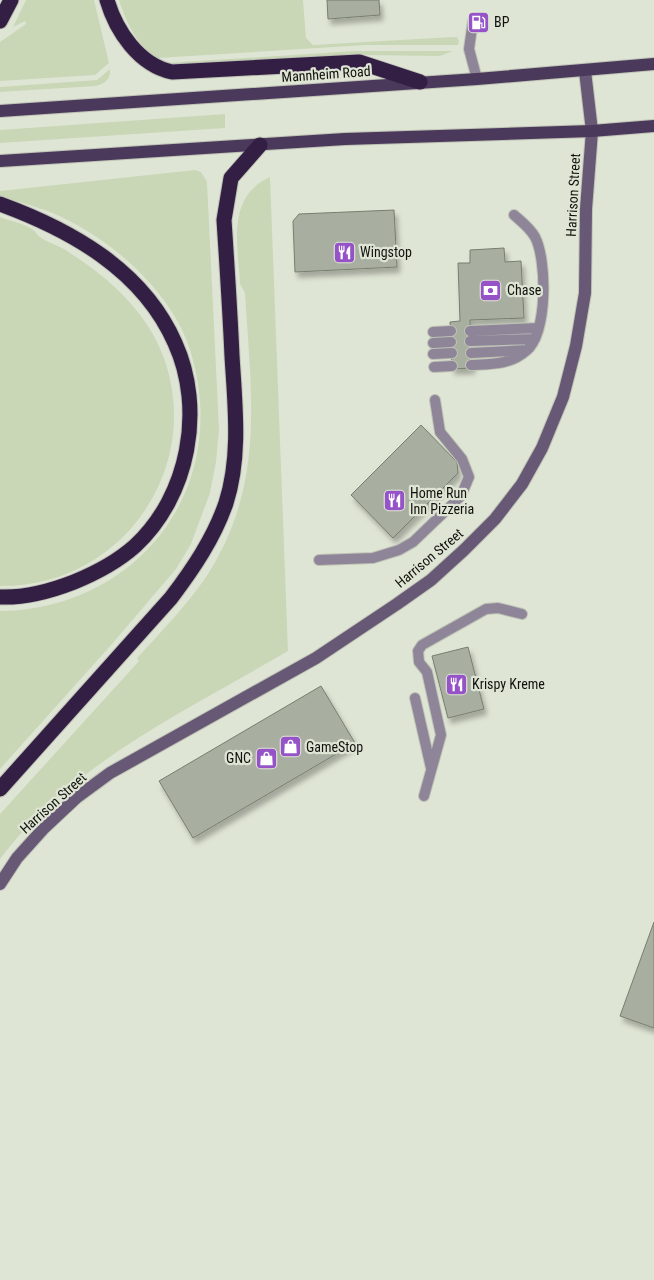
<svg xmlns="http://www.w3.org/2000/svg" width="654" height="1280" font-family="'Roboto Condensed',sans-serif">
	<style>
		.green { fill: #cad7b6 }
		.building { fill: #a8afa0; stroke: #787e6f; filter: url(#shadow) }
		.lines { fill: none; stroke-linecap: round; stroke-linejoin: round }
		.service-casing { stroke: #bec3b5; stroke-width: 12 }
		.secondary-casing { stroke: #bec3b5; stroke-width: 14 }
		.primary-casing { stroke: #bec3b5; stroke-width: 14 }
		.motorway-casing { stroke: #bec3b5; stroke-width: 17 }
		.service { stroke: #8f8599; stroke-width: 10 }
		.secondary { stroke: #675875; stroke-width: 12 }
		.primary { stroke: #4b395b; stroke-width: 12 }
		.motorway { stroke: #341f44; stroke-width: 15 }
		.labels { text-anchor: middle; stroke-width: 4.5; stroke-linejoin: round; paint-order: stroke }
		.poi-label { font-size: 14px; fill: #10120d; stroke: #dfe5d5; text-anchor: start }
		.street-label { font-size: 14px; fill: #10120d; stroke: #dfe5d5 }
	</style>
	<defs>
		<filter id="shadow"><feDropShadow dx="3" dy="5.5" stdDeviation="2.5" flood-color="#0004"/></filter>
	</defs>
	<rect width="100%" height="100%" fill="#dfe5d5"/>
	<path class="green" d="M26 0H94L109 63 95 75 0 81V42L26 24 25 21 13 27Z
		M119 0H303L306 38 313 45 452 37H457L459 41 458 45H366L158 58C137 46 126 22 119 0Z
		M355 51H453L440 56 359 55 181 67 166 63Z
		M110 69C111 79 105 84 96 86L0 92V87L97 80Z
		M225 114V128L0 143V130Z
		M195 170 201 172 207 182 219 429 216 462 210 493 191 544 176 569 112 644 0 769V611C116 610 208 520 200 402 198 375 191 345 178 322 151 274 101 233 50 212 34 206 17 201 0 196V191Z
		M270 177 288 651C186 711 72 763 0 859V814L139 661 137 658C161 632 186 606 206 577 266 485 251 395 245 293L240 284C238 244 226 197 270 177Z
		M0 217C10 221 23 223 32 229 35 231 37 235 40 237 48 243 59 245 67 251 108 277 147 311 164 358 204 471 119 588 0 586Z"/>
	<path class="building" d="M327 0H379L380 15 328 19Z
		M394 210 397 267 295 272 293 221 299 214Z
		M504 248 505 262 521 261 524 318 470 320 472 368 452 369 450 322 460 321 458 263H470V250Z
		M421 425 457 462 458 473 393 538 351 495Z
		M468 647 484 709 448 718 432 656Z
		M321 686 355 743 193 838 159 781Z
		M654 922V1028L620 1016Z"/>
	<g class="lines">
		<defs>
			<path id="service" d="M473 21 469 49 477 79
				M470 331 538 328
				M433 332 451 331
				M470 341 535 339
				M433 343 451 342
				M471 353 527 350
				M433 354 452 353
				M471 365C491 364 510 365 526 351 548 334 547 260 535 237 530 228 522 222 514 215
				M434 367 452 366
				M319 560 373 558 399 550 413 542 461 496 469 477 462 459 440 432 435 400
				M415 698 431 768
				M424 796 441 735 427 672 419 662 418 651 422 645 486 609 498 608 522 614"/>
			<path id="secondary" d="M0 884 17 858 44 828 76 798 110 773 316 658 397 604 431 580 464 550 495 519 522 484 542 448 563 397 576 346 585 293 586 209 592 131 585 71"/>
			<path id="primary" d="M0 111 477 79 654 64
				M0 161 345 139 592 131 654 126"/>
			<path id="motorway" d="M107 0C116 31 139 65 172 72L359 62 420 82
				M0 21 11 0
				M0 204C71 230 143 270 175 343 205 409 189 496 135 546 117 562 96 573 74 582 51 591 25 598 0 597
				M0 789 171 598C193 569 214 538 226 503 241 456 235 405 232 356 230 311 227 265 224 220L231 178 260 145"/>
		</defs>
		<use href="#service" class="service-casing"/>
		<use href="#secondary" class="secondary-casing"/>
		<use href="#primary" class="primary-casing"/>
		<use href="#motorway" class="motorway-casing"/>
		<use href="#service" class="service"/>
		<use href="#secondary" class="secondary"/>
		<use href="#primary" class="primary"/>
		<use href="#motorway" class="motorway"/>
	</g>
	<defs>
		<symbol id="fuel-square" viewBox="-11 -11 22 22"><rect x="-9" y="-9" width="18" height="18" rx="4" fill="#9653c8" stroke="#dfe5d5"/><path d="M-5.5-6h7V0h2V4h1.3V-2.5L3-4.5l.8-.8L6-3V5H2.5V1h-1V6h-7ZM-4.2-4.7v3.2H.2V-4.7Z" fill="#fff"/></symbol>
		<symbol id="restaurant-square" viewBox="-11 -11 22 22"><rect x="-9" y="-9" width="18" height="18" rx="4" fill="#9653c8" stroke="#dfe5d5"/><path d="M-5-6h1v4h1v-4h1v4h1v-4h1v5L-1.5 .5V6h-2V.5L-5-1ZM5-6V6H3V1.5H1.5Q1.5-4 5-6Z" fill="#fff"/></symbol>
		<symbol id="bank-square" viewBox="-11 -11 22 22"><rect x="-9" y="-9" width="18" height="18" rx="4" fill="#9653c8" stroke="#dfe5d5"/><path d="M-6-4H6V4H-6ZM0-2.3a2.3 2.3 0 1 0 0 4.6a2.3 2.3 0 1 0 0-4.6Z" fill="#fff"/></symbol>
		<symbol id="shop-square" viewBox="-11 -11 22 22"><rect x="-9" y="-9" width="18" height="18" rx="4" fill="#9653c8" stroke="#dfe5d5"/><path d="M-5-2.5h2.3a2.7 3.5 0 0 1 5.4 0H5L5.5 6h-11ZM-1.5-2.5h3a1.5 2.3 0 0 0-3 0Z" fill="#fff"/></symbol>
	</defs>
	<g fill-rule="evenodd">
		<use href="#fuel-square" x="466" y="10" width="25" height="25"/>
		<use href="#restaurant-square" x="332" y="240" width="25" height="25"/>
		<use href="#bank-square" x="478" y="278" width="25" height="25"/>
		<use href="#restaurant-square" x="382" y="488" width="25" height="25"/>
		<use href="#restaurant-square" x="444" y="672" width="25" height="25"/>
		<use href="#shop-square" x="278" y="734" width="25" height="25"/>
		<use href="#shop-square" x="254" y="746" width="25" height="25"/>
	</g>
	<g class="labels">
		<g class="poi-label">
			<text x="494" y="27">BP</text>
			<text x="360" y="257">Wingstop</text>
			<text x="507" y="295">Chase</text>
			<text x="410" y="498">Home Run<tspan x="410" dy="16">Inn Pizzeria</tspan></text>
			<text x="472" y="689">Krispy Kreme</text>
			<text x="306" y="752">GameStop</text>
			<text x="251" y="763" text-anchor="end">GNC</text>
		</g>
		<g class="street-label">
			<text transform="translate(326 74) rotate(-4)" y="5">Mannheim Road</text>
			<text transform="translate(573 195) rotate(-87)" y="5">Harrison Street</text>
			<text transform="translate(429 558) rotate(-40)" y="5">Harrison Street</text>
			<text transform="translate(53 803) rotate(-42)" y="5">Harrison Street</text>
		</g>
	</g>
</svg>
